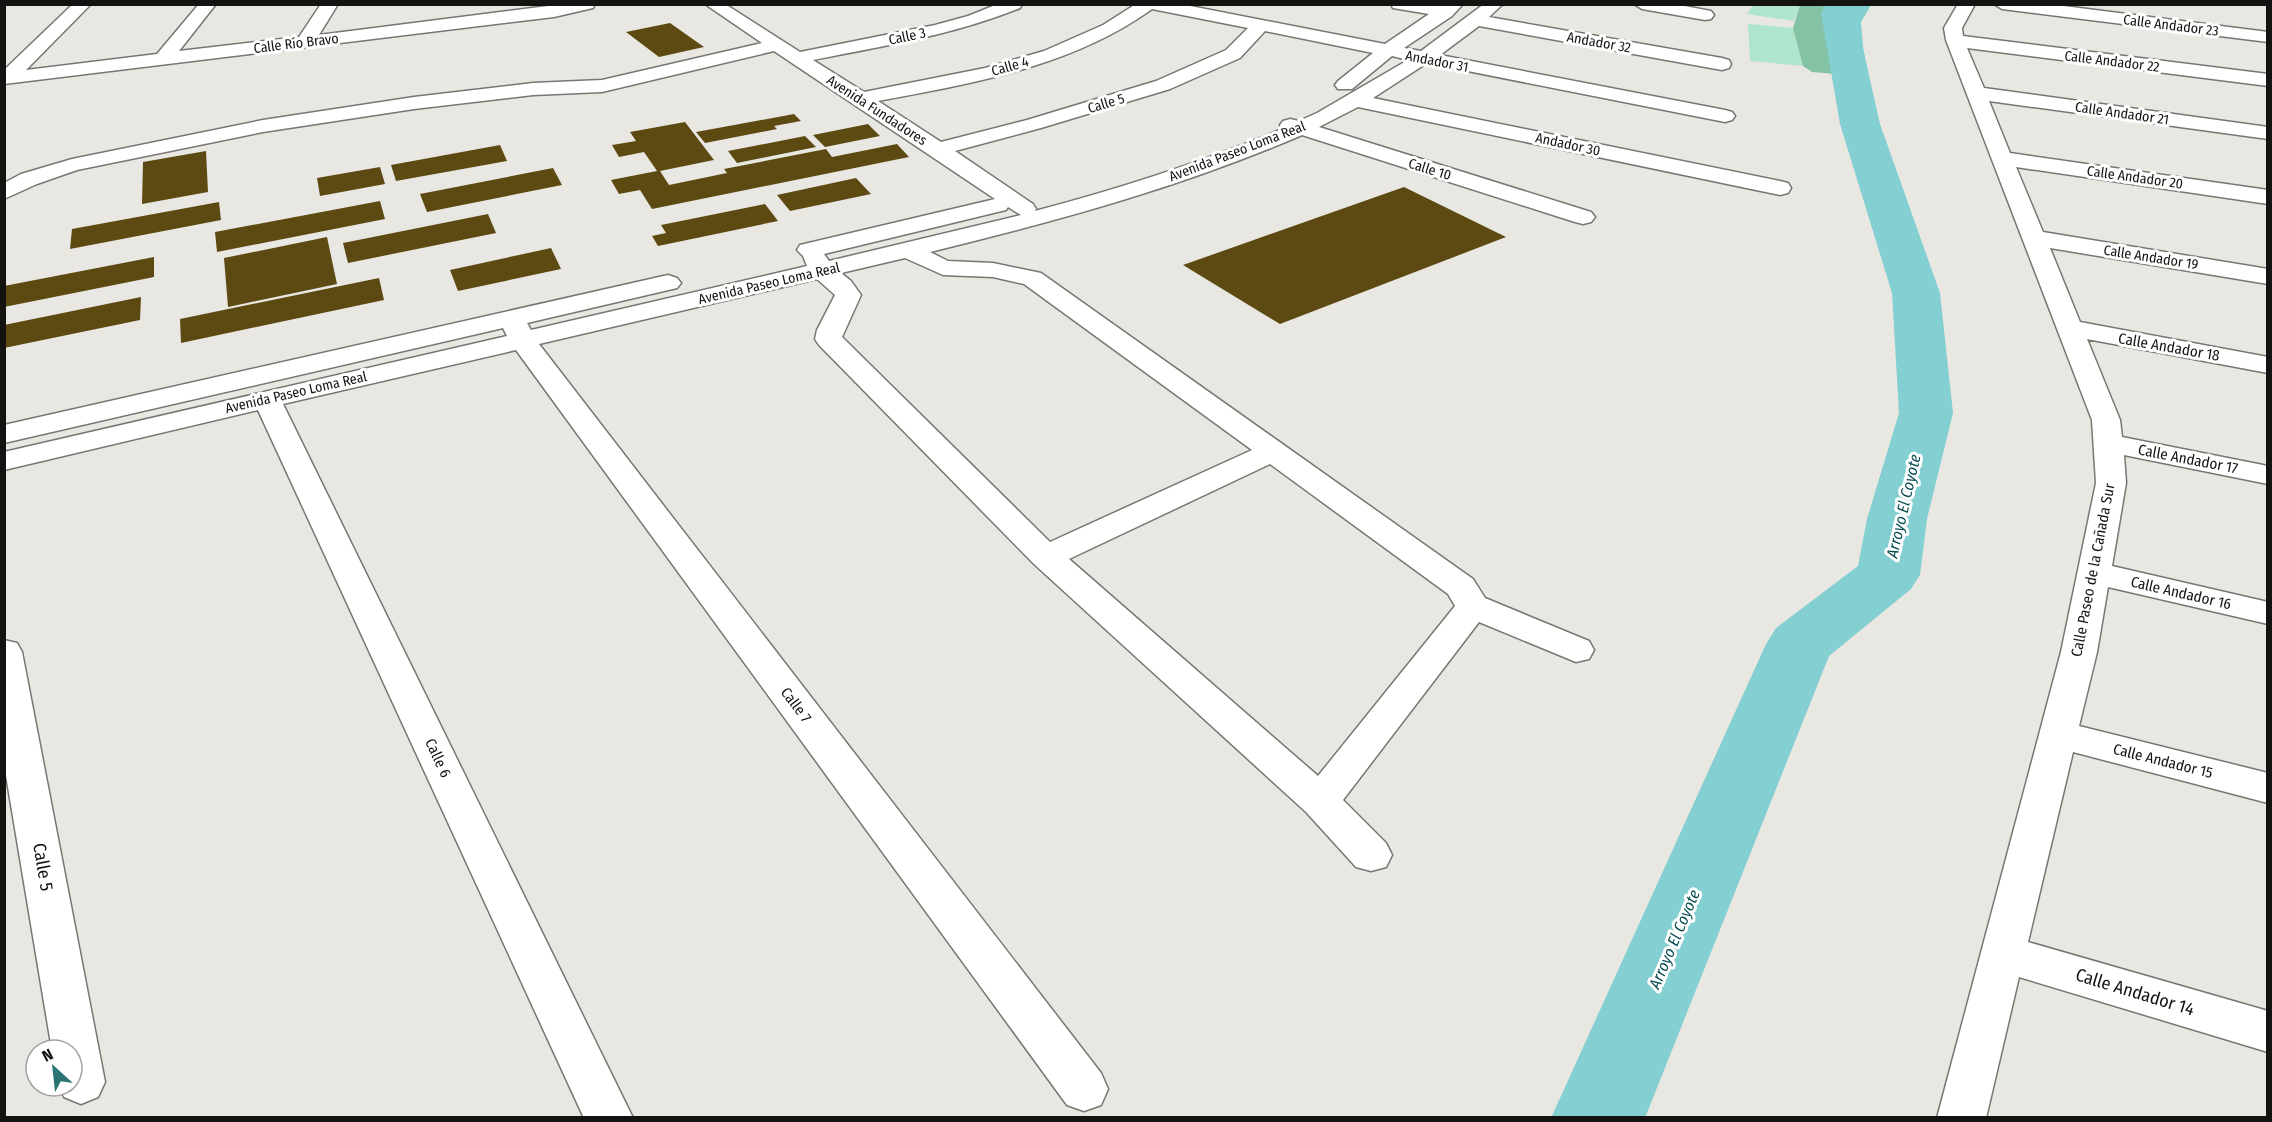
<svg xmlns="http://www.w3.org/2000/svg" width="2272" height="1122" font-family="'Fira Sans Condensed',sans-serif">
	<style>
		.green { fill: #aee5cc }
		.forest { fill: #84c2a6 }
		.water { fill: #83cfd1 }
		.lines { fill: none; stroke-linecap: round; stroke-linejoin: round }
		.river { fill: #83cfd1; fill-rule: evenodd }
		.building { fill: #5d4a13 }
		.minor-casing { stroke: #787671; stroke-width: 3 }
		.minor { fill: #fff; fill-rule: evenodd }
		.labels { text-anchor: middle; stroke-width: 6; stroke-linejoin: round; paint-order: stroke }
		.far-street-label { font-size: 14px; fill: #141312; stroke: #fff }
		.street-label { font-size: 15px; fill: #141312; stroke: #fff }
		.water-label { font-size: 16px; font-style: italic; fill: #074e50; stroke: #fff }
		.near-street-label { font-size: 18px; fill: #141312; stroke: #fff }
	</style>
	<rect width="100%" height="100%" fill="#e9e7e2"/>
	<path class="green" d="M1753 5H1800L1794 21 1747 14Z
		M1748 24 1793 28 1803 66 1750 61Z"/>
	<path class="forest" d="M1800 5H1824L1823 22 1835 74 1812 72 1803 66 1793 28Z"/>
	<path class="water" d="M1824 5H1871L1861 22 1863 47 1869 79 1835 76 1823 22Z"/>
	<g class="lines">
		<path class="river" d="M1828 4H1861L1855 13 1880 124 1940 293 1953 413 1927 519 1920 575 1911 589 1829 656 1645 1118H1551L1766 644 1776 628 1858 566 1867 519 1899 413 1892 293 1840 124 1821 13Z"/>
	</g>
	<path class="building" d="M670 23 704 47 659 57 626 32Z
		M794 114 801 121 774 126 777 129 705 143 696 132Z
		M685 122 714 160 660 171 669 185 727 173 724 169 826 149 832 157 897 144 909 157 652 209 640 190 619 194 611 180 657 171 644 152 619 157 612 145 636 141 630 132Z
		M868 124 880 136 825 147 813 135Z
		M805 136 816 147 737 163 728 151Z
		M500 145 507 161 396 181 391 165Z
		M206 151 208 192 142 204 143 162Z
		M380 167 385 184 320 196 317 178Z
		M553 168 562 185 427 212 420 194Z
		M856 178 871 194 790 211 777 195Z
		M1404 187 1506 237 1280 324 1183 265Z
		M380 201 385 219 217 252 215 232Z
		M219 202 221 220 70 249 72 229Z
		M765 204 778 221 658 246 652 236 666 233 661 225Z
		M488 214 496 233 348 263 343 243Z
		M327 237 337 284 228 307 224 258Z
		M551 248 561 269 458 291 450 270Z
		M154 257V277L4 307V286Z
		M379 278 384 300 181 343 180 319Z
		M141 297 140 320 4 348V325Z"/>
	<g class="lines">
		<defs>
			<path id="minor" d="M73 4H91L26 70 157 54 199 4H216L179 51 299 37 321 4H338L319 35 564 4H595L593 8 554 17 4 84V70Z
				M705 4H725L800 52 935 25 968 16 998 4H1022L1020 8C953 35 884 46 813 60L864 92 985 68 1044 51 1103 25 1136 4H1180L1385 44 1429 14 1393 8 1391 4H1463L1452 16 1404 48 1421 51 1484 4H1503L1489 17 1722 58 1729 60 1731 64 1729 68 1722 70 1479 26 1440 55 1725 110 1732 112 1735 116 1732 120 1725 122 1427 63 1373 98 1780 181 1788 183 1791 188 1788 193 1780 195 1358 107 1319 127 1591 212 1595 217 1591 222 1583 224 1575 222 1302 135C1182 187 1057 221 930 252L948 261 993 263 1041 273 1473 579 1485 598 1589 641 1594 650 1589 659 1576 662 1479 622 1343 800 1386 843 1392 855 1386 867 1371 871 1356 867 1306 812 1034 564 819 345 815 339 817 330 835 295 817 279 539 344 1101 1073 1108 1089 1101 1105 1084 1111 1067 1105 516 350 283 404 633 1118H584L258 410 4 470V452L507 336 503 328 4 443V425L668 275 677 278 681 283 677 288 527 323 531 330 807 266 803 256 797 250 800 245 995 199 774 51 602 92 533 95 414 109 263 132 77 170 37 184 4 199V183L21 174 72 159 263 120 414 97 533 83 602 80 762 43ZM1152 9 1248 28 1226 50 1156 81 1027 120 941 142 878 101C973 83 1071 67 1152 9ZM1265 31 1373 53 1338 81 1335 85 1338 89H1352L1392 56 1408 60 1317 113 1299 121 1290 119 1283 121 1280 125 1282 129C1202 162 1119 189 1035 211L1036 209 1033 204 955 151 1041 128 1170 89 1240 58ZM1008 207 1021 215 829 261 824 254 1006 210ZM905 258 943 275 993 277 1024 284 1252 450 1050 542 842 337 861 295 851 281 841 273ZM1270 464 1448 594 1455 606 1318 776 1069 559Z
				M1634 4H1674L1711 11 1714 15 1711 19 1705 20 1642 9Z
				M1958 4H1975L1962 28 1963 36 2268 74V86L1967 48 1984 88 2268 127V139L1989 101 2010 153 2268 190V204L2016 167 2043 232 2268 269V284L2050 248 2080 322 2268 357V373L2087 339 2120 420 2122 437 2268 466V484L2124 455 2126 483 2112 566 2268 602V624L2108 587 2097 652 2079 726 2268 773V803L2073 752 2028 942 2268 1011V1052L2019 977 1986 1118H1937L2061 652 2096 483 2092 420 1946 40 1944 28Z
				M1994 4H2048L2268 32V42L2002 9Z
				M4 640 17 643 22 652 105 1082 98 1097 81 1104 64 1097 59 1086H72V1050H52L4 763Z"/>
		</defs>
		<use href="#minor" class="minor-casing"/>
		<use href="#minor" class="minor"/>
	</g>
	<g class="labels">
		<g class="far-street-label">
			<text transform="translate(2171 25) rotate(7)" y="5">Calle Andador 23</text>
			<text transform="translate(907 36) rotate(-12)" y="5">Calle 3</text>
			<text transform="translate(1599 42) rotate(10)" y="5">Andador 32</text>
			<text transform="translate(296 43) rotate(-7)" y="5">Calle Río Bravo</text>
			<text transform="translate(1437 61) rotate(11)" y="5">Andador 31</text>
			<text transform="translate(2112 61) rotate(7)" y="5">Calle Andador 22</text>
			<text transform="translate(1010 66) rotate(-16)" y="5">Calle 4</text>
			<text transform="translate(1106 103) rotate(-17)" y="5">Calle 5</text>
			<text transform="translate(877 110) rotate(33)" y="5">Avenida Fundadores</text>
			<text transform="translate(2122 113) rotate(8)" y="5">Calle Andador 21</text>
			<text transform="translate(1568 144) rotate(12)" y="5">Andador 30</text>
			<text transform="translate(1237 151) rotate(-21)" y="5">Avenida Paseo Loma Real</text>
			<text transform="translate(1430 169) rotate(17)" y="5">Calle 10</text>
			<text transform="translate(2135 177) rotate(8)" y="5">Calle Andador 20</text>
			<text transform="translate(2151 257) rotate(9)" y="5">Calle Andador 19</text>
			<text transform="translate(769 283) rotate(-13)" y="5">Avenida Paseo Loma Real</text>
			<text transform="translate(296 392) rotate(-13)" y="5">Avenida Paseo Loma Real</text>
		</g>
		<g class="street-label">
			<text transform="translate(2169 347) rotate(10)" y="5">Calle Andador 18</text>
			<text transform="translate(2188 459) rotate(11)" y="5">Calle Andador 17</text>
			<text transform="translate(2093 570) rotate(-79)" y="5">Calle Paseo de la Cañada Sur</text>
			<text transform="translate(2181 593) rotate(13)" y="5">Calle Andador 16</text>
			<text transform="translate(796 705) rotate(53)" y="5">Calle 7</text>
			<text transform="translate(438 758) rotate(65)" y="5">Calle 6</text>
			<text transform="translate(2163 761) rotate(14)" y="5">Calle Andador 15</text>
		</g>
		<g class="water-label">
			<text transform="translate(1903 506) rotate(-77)" y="6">Arroyo El Coyote</text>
			<text transform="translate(1674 939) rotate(-67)" y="6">Arroyo El Coyote</text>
		</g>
		<g class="near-street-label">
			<text transform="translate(43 867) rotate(80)" y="6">Calle 5</text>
			<text transform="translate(2135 992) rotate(17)" y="6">Calle Andador 14</text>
		</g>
	</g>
	<rect width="2272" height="1122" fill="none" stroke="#141312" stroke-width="12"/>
	<g transform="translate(54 1068) rotate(333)"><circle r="28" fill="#ffffff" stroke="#a1a1a0" stroke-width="1.5"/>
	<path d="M0-4.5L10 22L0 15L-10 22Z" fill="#2a7574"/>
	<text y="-9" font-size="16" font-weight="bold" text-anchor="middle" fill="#141312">N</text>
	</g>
</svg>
